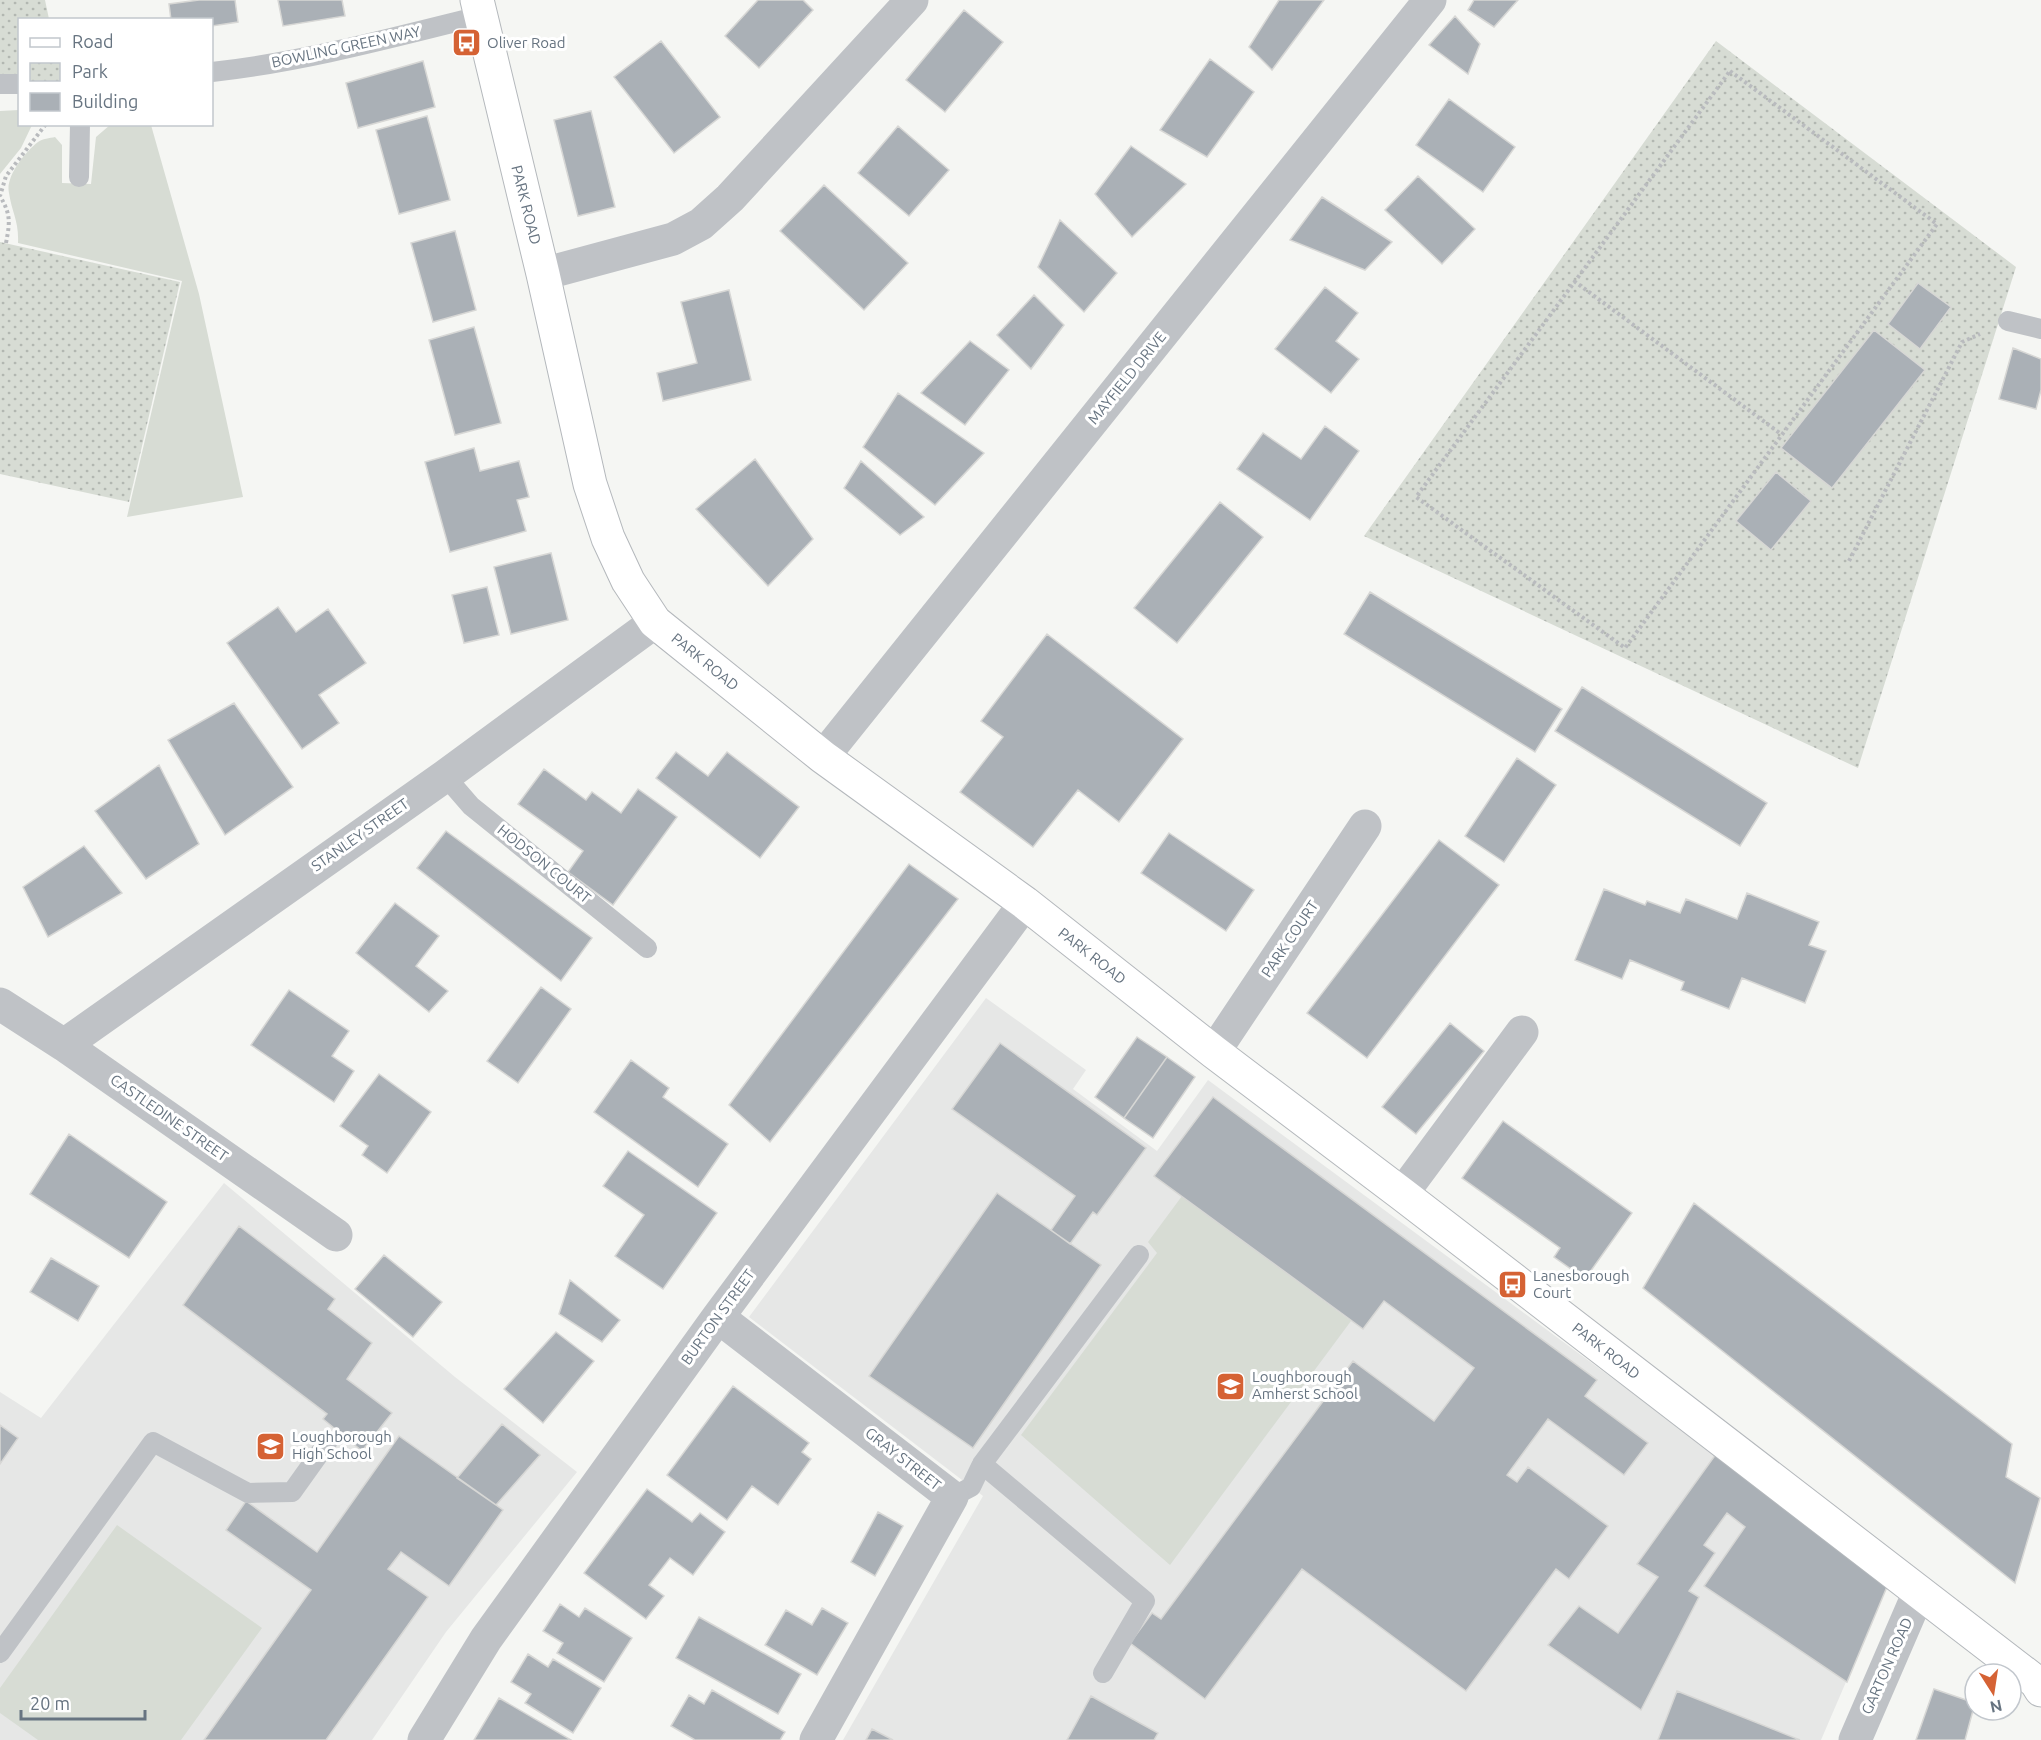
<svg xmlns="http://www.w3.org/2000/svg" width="2041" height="1740" font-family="Ubuntu,sans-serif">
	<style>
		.built { fill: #e6e7e6 }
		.grass { fill: #d7dcd4 }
		.park { fill: url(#park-dots) }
		.building { fill: #aab0b6; stroke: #d7d7d5; stroke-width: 1.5 }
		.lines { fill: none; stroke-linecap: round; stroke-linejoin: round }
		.secondary-casing { stroke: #b4b8bc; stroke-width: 35 }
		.path { stroke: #b9bbbe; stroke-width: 4; stroke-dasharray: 3 3; stroke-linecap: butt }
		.lane { stroke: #bfc2c6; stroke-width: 20 }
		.street { stroke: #bfc2c6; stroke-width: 33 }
		.secondary { stroke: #fff; stroke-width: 33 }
		.labels { text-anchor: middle; stroke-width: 6; stroke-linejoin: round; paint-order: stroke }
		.poi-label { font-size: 15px; fill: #677481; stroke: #fff; text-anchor: start }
		.street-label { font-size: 15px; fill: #677481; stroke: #fff }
	</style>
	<defs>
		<pattern id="park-dots" width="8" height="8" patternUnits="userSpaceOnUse" patternTransform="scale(1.5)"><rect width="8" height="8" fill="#d7dcd4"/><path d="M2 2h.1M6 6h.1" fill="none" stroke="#b2b7b1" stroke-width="1.8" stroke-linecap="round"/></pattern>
	</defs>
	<rect width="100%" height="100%" fill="#f5f6f3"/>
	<path class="built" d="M986 998 1086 1070 1073 1089 1157 1151 1208 1080 1889 1582 1821 1740H843L983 1496 749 1317Z
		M224 1183 455 1377 577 1472 446 1632 372 1740H0V1392L41 1418Z"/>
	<path class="grass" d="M19 110 20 124 32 125 21 148 0 174V111Z
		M110 125H151L199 294 243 497 127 517 182 281 18 243C19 221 12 213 9 193 5 177 25 152 38 142 42 139 50 138 55 137L62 145V183L91 184 96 137Z
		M1182 1196 1351 1321 1170 1565 1021 1435 1157 1253 1148 1242Z
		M117 1525 262 1628 181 1740H38L0 1713V1688Z"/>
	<path class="park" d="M0 0H45L49 19 20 20 19 74H0Z
		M1716 41 2016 267 1858 768 1364 536Z
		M0 242 180 282 129 502 0 474Z"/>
	<path class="building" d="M199 0H235L238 22 212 26V20H171L169 4Z
		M278 0H342L345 16 283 26Z
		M758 0H803L813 10 759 68 725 36Z
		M1279 0H1324L1272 70 1249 47Z
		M1474 0H1518L1494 27 1468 10Z
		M964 10 1003 42 945 112 906 80Z
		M1455 16 1480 44 1468 74 1429 45Z
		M661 41 720 117 674 153 614 77Z
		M1210 59 1254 92 1207 157 1160 130Z
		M423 61 435 107 358 128 346 83Z
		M1449 99 1515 147 1483 192 1416 145Z
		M591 111 615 207 578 216 554 120Z
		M427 116 450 200 399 214 376 130Z
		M898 126 949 170 909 216 858 173Z
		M1131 146 1186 184 1132 237 1095 194Z
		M1418 176 1475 229 1442 264 1385 210Z
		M824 185 908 263 864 310 780 231Z
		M1322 197 1392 242 1365 270 1290 240Z
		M1060 220 1117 273 1084 312 1038 267Z
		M455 231 476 310 433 322 411 243Z
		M1918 283 1951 307 1920 349 1888 324Z
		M1325 287 1358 313 1336 341 1359 359 1331 393 1275 349Z
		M729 290 751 380 663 401 657 373 697 363 681 302Z
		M1034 295 1064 325 1031 369 997 335Z
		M474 327 501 423 455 435 429 340Z
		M1874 330 1925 370 1832 488 1781 448Z
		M970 341 1009 370 965 425 921 393Z
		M2013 348 2041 359V390L2036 409 1999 399Z
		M898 393 984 453 935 505 863 447Z
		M1325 426 1359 451 1310 520 1237 469 1263 433 1301 459Z
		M474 448 480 471 519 461 529 497 517 500 526 531 450 552 425 462Z
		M755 459 813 539 768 586 696 509Z
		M861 461 924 517 900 535 844 488Z
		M1776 472 1811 501 1771 550 1736 521Z
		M1220 502 1263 537 1177 643 1134 608Z
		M551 553 568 620 511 634 494 567Z
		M487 587 499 635 464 643 452 595Z
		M1370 592 1562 709 1535 752 1344 634Z
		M278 607 296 632 328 609 366 663 319 695 339 723 302 749 227 643Z
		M1047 634 1183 739 1119 822 1078 790 1033 847 960 792 1003 737 981 721Z
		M1582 687 1767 803 1740 846 1555 731Z
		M234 703 293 787 225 835 168 740Z
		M676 752 708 776 727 752 799 807 760 858 656 778Z
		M1517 758 1556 785 1504 862 1465 836Z
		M159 765 199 844 146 879 95 811Z
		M544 769 586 800 592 792 621 813 638 789 677 817 613 905 568 872 583 851 518 804Z
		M446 831 592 938 561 981 417 868Z
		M1169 833 1254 890 1226 931 1141 873Z
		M1439 840 1499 885 1367 1058 1307 1013Z
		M84 846 122 893 48 937 23 887Z
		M909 864 958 899 770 1142 729 1105Z
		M1604 889 1645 905 1647 901 1680 913 1686 899 1737 919 1747 893 1819 922 1809 945 1826 951 1805 1003 1742 978 1729 1009 1681 990 1684 982 1630 960 1622 979 1575 960Z
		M395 903 439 936 416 966 448 991 429 1012 356 953Z
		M541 987 571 1009 518 1083 487 1061Z
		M289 990 349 1031 332 1056 354 1071 334 1102 251 1045Z
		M1450 1023 1484 1051 1416 1134 1382 1107Z
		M1137 1037 1167 1057 1124 1118 1095 1097Z
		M1000 1043 1146 1148 1097 1215 1093 1212 1070 1244 1051 1230 1075 1196 952 1109Z
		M1167 1057 1195 1077 1153 1138 1124 1118Z
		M631 1060 669 1088 663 1097 728 1144 698 1187 594 1112Z
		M379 1074 431 1112 387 1173 362 1155 368 1146 340 1126Z
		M1213 1097 1597 1380 1585 1396 1648 1443 1624 1475 1548 1419 1507 1475 1517 1482 1528 1467 1608 1526 1569 1579 1556 1569 1466 1691 1302 1569 1205 1699 1130 1643 1152 1613 1161 1619 1353 1361 1434 1421 1474 1368 1384 1301 1363 1329 1154 1176Z
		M1503 1121 1632 1213 1585 1279 1554 1257 1560 1248 1462 1178Z
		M69 1134 167 1202 129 1258 30 1194Z
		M628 1151 717 1213 663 1289 615 1256 644 1215 603 1186Z
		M997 1193 1101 1265 973 1448 869 1376Z
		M1694 1203 2012 1444 2006 1477 2040 1498 2015 1583 1643 1288Z
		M239 1226 335 1299 328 1309 372 1343 347 1379 392 1413 362 1451 323 1419 327 1414 183 1305Z
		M384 1255 442 1302 413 1337 355 1289Z
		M51 1258 99 1286 78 1321 30 1292Z
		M570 1280 620 1320 602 1342 559 1314Z
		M556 1332 594 1361 543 1423 504 1389Z
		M733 1386 809 1443 802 1452 811 1459 778 1505 752 1486 727 1520 667 1475Z
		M502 1424 540 1455 496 1505 457 1478Z
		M0 1425 18 1438 0 1464Z
		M399 1436 503 1510 449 1586 401 1552 388 1569 428 1597 326 1740H204L311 1590 226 1530 246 1501 317 1552Z
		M1716 1454 1889 1582 1847 1682 1704 1586 1745 1527 1727 1513 1704 1545 1715 1553 1689 1591 1699 1597 1641 1710 1548 1645 1579 1606 1618 1633 1658 1577 1637 1564Z
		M647 1489 692 1522 700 1513 725 1532 693 1575 670 1558 649 1585 664 1596 646 1619 584 1573Z
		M878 1512 903 1526 875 1576 851 1562Z
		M560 1604 579 1617 585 1608 632 1638 604 1682 557 1653 563 1643 543 1631Z
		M822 1608 848 1623 817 1675 765 1645 786 1610 812 1625Z
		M699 1617 801 1674 778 1714 676 1658Z
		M528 1654 548 1667 553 1659 601 1688 573 1733 525 1703 531 1694 511 1682Z
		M1934 1689 1975 1703 1965 1740H1916Z
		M712 1690 785 1732 780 1740H695L671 1726 689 1695 704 1704Z
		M1677 1691 1800 1740H1658Z
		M1091 1696 1158 1733 1154 1740H1067Z
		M499 1698 571 1740H474Z
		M872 1729 893 1740H866Z"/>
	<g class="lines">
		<defs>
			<path id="secondary" d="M477 0 543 274 590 484 608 538 628 581 655 622 823 757 1025 903 1214 1052 1402 1194 2036 1682 2041 1690"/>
		</defs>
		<use href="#secondary" class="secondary-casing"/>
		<path class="path" d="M1730 71 1937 224 1625 648 1416 497Z
			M6 243C10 222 11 215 0 196L6 176 46 124
			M1574 281 1781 434
			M1849 561 1962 342 1980 334"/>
		<path class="lane" d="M212 72C303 62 391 38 480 16
			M0 84H20
			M79 177 80 124
			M2008 321 2041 329
			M445 776 471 806 647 948
			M982 1464 1145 1601 1103 1673
			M952 1497 971 1487 982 1464 1139 1255
			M0 1653 153 1442 248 1493 292 1492 327 1443"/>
		<path class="street" d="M543 274 673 239 701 224 730 198 912 0
			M823 757 1430 0
			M0 1004 64 1045 336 1235
			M64 1045 445 776 655 622
			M1214 1052 1365 826
			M1402 1194 1522 1032
			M718 1317 952 1497 816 1740
			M424 1740 486 1639 718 1317 1025 903
			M1855 1740 1919 1592"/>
		<use href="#secondary" class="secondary"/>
	</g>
	<defs>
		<symbol id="bus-square" viewBox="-11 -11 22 22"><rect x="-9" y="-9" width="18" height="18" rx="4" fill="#d56234" stroke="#fff"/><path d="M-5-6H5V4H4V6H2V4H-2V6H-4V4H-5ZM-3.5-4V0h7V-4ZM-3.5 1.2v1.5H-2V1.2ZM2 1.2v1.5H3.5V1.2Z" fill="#fff"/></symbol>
		<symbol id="school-square" viewBox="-11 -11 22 22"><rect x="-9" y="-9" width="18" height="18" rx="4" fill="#d56234" stroke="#fff"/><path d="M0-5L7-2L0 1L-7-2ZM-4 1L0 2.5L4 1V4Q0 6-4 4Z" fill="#fff"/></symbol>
	</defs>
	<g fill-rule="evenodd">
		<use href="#bus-square" x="450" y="26" width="33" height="33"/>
		<use href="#bus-square" x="1496" y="1268" width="33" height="33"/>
		<use href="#school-square" x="1214" y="1370" width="33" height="33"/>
		<use href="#school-square" x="254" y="1430" width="33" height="33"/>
	</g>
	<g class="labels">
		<g class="poi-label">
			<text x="487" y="48">Oliver Road</text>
			<text x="1533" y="1281">Lanesborough<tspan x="1533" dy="17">Court</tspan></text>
			<text x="1252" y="1382">Loughborough<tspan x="1252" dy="17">Amherst School</tspan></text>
			<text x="292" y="1442">Loughborough<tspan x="292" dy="17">High School</tspan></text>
		</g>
		<g class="street-label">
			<text transform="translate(346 47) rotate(-12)" y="5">BOWLING GREEN WAY</text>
			<text transform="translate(526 205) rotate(76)" y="5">PARK ROAD</text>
			<text transform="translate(1127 378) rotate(-51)" y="5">MAYFIELD DRIVE</text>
			<text transform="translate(705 662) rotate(39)" y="5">PARK ROAD</text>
			<text transform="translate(360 835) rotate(-35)" y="5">STANLEY STREET</text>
			<text transform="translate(544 864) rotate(39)" y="5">HODSON COURT</text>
			<text transform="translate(1290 939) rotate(-56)" y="5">PARK COURT</text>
			<text transform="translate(1092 956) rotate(38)" y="5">PARK ROAD</text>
			<text transform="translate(169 1118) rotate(35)" y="5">CASTLEDINE STREET</text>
			<text transform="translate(718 1317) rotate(-54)" y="5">BURTON STREET</text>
			<text transform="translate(1606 1351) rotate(38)" y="5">PARK ROAD</text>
			<text transform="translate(903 1459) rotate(38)" y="5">GRAY STREET</text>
			<text transform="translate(1887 1666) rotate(-66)" y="5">GARTON ROAD</text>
		</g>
	</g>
	<rect x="18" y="18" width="195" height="108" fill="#ffffff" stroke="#c2c7cd" stroke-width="1.5"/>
	<rect x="30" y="38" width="30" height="9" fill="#ffffff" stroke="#c2c7cd" stroke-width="1.5"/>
	<text x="72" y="48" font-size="18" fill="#677481">Road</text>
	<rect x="30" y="63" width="30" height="18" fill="url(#park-dots)" stroke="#c2c7cd" stroke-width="1.5"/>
	<text x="72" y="78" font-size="18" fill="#677481">Park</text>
	<rect x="30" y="93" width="30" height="18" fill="#aab0b6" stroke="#c2c7cd" stroke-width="1.5"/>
	<text x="72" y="108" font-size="18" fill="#677481">Building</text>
	<g transform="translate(1993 1692) rotate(168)"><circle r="28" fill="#ffffff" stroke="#c2c7cd" stroke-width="1.5"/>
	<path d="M0-4.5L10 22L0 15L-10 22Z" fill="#d56234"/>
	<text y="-9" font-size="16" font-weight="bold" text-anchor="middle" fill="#677481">N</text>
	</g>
	<path d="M21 1710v9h124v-9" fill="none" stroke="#677481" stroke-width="3"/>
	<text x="30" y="1710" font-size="18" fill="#677481" stroke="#ffffff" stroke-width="4.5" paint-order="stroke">20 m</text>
</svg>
